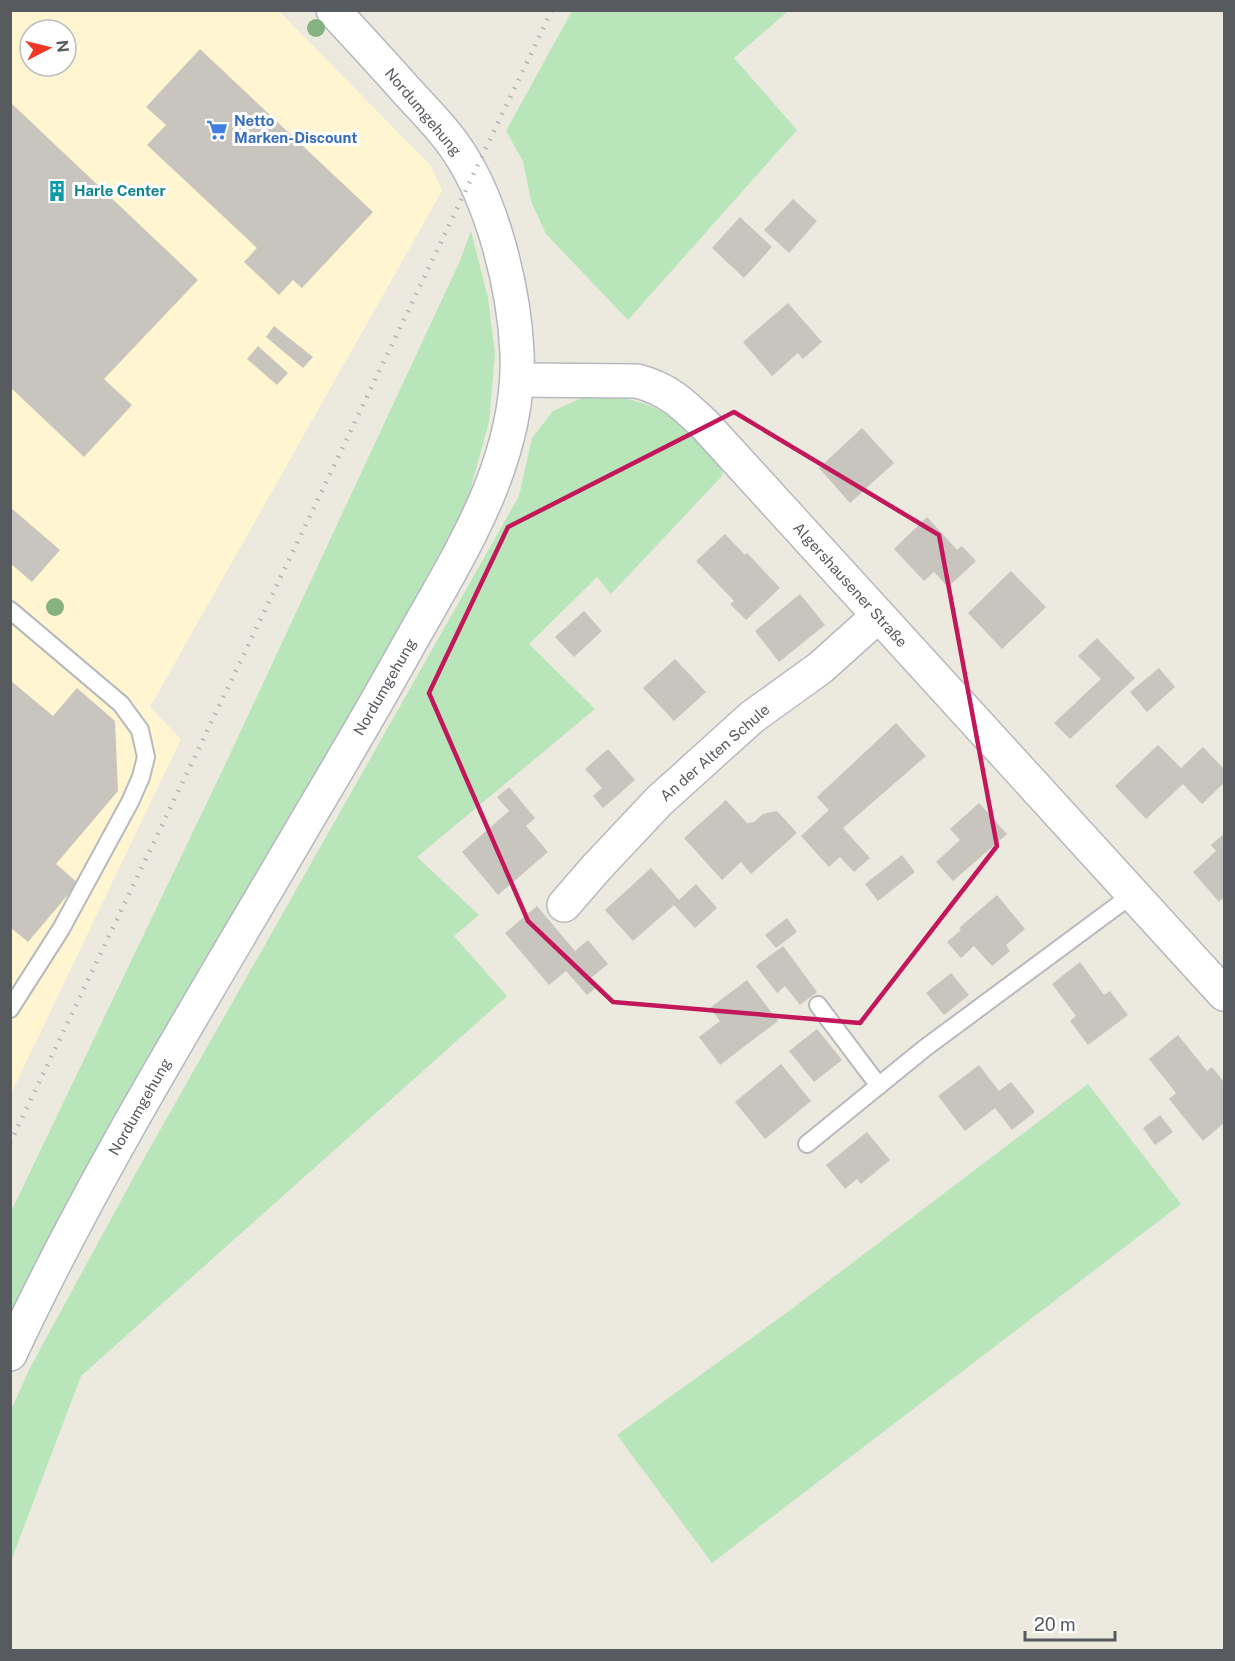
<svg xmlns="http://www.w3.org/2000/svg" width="1235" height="1661" font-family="'Public Sans',sans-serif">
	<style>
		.commercial { fill: #fff5d0; fill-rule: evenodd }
		.green { fill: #b9e5ba }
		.building { fill: #c8c5be }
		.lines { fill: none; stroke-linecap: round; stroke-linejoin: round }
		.service-casing { stroke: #b7b9be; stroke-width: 20 }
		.minor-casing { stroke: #b7b9be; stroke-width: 36 }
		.secondary-casing { stroke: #b4b8be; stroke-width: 36 }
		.service { stroke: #fff; stroke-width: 16 }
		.minor { stroke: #fff; stroke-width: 33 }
		.secondary { stroke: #fff; stroke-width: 33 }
		.rail { stroke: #b2b3b3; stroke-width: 4.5; stroke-dasharray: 1.5 8; stroke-linecap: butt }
		.tree { fill: #86b282 }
		.marked { fill: none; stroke: #c2185b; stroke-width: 4.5; stroke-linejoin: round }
		.labels { text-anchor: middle; stroke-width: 6; stroke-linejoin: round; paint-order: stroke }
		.street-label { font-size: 15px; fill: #575b60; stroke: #fff }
		.shop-label { font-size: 15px; font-weight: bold; fill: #366cbe; stroke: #fff; text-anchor: start }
		.culture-label { font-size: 15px; font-weight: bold; fill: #0d838f; stroke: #fff; text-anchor: start }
	</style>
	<rect width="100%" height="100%" fill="#ece9de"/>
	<path class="commercial" d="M11 11H279L431 166 442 191 150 707 181 739 11 1094ZM30 30H66V66H30Z"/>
	<path class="green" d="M572 11H788L734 58 797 130 628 320 546 234 531 201 523 161 506 131Z
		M471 231 488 298 495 354 489 422 466 505 434 569 11 1316 10 1214 224 767 460 261Z
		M584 397C601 397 619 396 636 401 671 410 697 439 723 462L722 476 611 594 597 577 529 644 595 709 417 857 479 915 454 936 507 996 81 1376 11 1561V1410L30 1368 142 1162 519 496 532 438 553 411Z
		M1088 1084 1181 1204 712 1563 617 1435 785 1314Z"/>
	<path class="building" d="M200 49 373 212 302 288 293 280 279 295 244 262 257 248 147 145 166 125 146 107Z
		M10 102 198 280 104 379 132 405 84 457 10 387Z
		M793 199 817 221 789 253 764 230Z
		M740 217 772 247 744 278 712 248Z
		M788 303 822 342 803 359 798 353 772 376 743 342Z
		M274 326 313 357 303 368 266 337Z
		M258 346 288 373 277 385 247 359Z
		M862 428 894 463 850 503 819 468Z
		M10 507 60 550 32 582 10 563Z
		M927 517 957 550 962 546 976 561 948 587 934 572 924 581 894 549Z
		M725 534 745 555 747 553 780 588 746 620 730 604 734 601 696 561Z
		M1011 571 1046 607 1002 649 968 613Z
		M800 594 825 625 779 662 755 631Z
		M584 611 602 631 574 657 555 637Z
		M1097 638 1135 678 1070 739 1054 723 1101 679 1078 656Z
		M675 659 706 692 674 721 643 688Z
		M1159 668 1175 687 1147 712 1130 692Z
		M10 680 53 716 77 688 115 721 118 791 56 864 78 883 28 942 10 927Z
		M896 723 926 756 843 828 870 858 854 872 840 857 829 867 801 836 829 810 817 797Z
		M1158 745 1181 768 1203 747 1224 769V783L1202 804 1183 784 1146 819 1115 786Z
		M608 749 635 780 603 808 593 796 602 788 585 769Z
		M509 787 535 818 526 826 548 852 498 895 462 852 509 811 497 797Z
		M726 800 747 823 754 822 763 814 777 811 797 833 751 874 741 862 722 880 684 838Z
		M979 803 1007 834 953 881 936 862 960 840 950 829Z
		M1224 834V897L1219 902 1193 872 1216 851 1211 845Z
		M902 855 915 872 878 901 865 884Z
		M651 868 679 900 696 884 717 908 695 928 674 905 633 941 605 910Z
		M997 895 1025 929 1006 945 1010 951 992 966 974 946 961 958 947 942 961 930 959 928Z
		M537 906 575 951 588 940 608 964 591 978 598 986 587 995 566 971 549 985 505 933Z
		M787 918 797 932 776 948 765 935Z
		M783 946 817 992 800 1005 785 986 777 993 756 966Z
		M1080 962 1104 995 1110 991 1128 1015 1088 1045 1070 1021 1076 1016 1052 984Z
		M951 973 969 995 944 1015 926 993Z
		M747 980 778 1021 720 1065 699 1037 720 1021 710 1008Z
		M817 1029 842 1060 814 1082 789 1051Z
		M1178 1035 1207 1071 1212 1067 1224 1082V1123L1203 1141 1169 1099 1176 1093 1149 1059Z
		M781 1064 811 1101 765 1139 735 1102Z
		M979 1065 999 1091 1011 1082 1035 1112 1012 1130 995 1108 965 1131 938 1096Z
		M1160 1115 1173 1132 1155 1145 1143 1128Z
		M867 1132 890 1160 861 1184 857 1179 845 1189 826 1165Z"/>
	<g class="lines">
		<defs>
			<path id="service" d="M10 610 121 704 140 730 146 757 141 777 130 802 61 929 10 1009
				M818 1005 879 1086
				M807 1144 925 1048 1133 894"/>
			<path id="minor" d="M517 380 637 381C668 389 683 404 705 425L1224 994
				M564 905 596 868 659 801 752 717 820 668 878 616"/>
			<path id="secondary" d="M10 1354C97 1168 206 994 309 817 346 755 382 693 417 630 466 544 521 455 517 352 514 289 493 201 456 148 442 127 423 109 406 90 382 63 358 37 333 10"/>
		</defs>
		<use href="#service" class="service-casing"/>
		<use href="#minor" class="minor-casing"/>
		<use href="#secondary" class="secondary-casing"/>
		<use href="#service" class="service"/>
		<use href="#minor" class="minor"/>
		<use href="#secondary" class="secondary"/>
		<path class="rail" d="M10 1143 552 10"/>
	</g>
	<g class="tree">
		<circle cx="316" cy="28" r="9"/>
		<circle cx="55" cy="607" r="9"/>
	</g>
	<path class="marked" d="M734 412 939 535 997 846 860 1023 613 1002 528 921 429 693 508 527Z"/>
	<defs>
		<symbol id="supermarket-bare" viewBox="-9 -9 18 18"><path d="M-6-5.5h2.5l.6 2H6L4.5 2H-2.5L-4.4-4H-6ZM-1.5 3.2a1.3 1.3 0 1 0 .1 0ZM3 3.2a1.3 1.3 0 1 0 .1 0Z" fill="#3f7fe0" stroke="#fff" stroke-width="2.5" paint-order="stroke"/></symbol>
		<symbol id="building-bare" viewBox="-9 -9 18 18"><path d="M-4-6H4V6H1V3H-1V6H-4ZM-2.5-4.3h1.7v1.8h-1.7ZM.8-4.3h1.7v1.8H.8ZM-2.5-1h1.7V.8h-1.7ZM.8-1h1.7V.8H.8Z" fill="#0f9aa8" stroke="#fff" stroke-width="2.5" paint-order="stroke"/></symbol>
	</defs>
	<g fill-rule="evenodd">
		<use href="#supermarket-bare" x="202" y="115" width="30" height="30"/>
		<use href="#building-bare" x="42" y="176" width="30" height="30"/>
	</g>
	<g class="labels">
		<g class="street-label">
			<text transform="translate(423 112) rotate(50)" y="5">Nordumgehung</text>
			<text transform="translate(850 585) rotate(48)" y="5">Algershausener Straße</text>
			<text transform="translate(385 687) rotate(-60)" y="5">Nordumgehung</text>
			<text transform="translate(715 753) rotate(-41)" y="5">An der Alten Schule</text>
			<text transform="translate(140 1107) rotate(-60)" y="5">Nordumgehung</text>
		</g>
		<g class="shop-label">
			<text x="234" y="126">Netto<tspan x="234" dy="17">Marken-Discount</tspan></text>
		</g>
		<g class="culture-label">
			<text x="74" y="196">Harle Center</text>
		</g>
	</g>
	<rect width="1235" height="1661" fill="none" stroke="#575b60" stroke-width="24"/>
	<g transform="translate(48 48) rotate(83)"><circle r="28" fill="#ffffff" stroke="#bcbdbf" stroke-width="1.5"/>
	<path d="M0-4.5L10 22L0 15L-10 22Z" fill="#ee3622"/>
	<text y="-9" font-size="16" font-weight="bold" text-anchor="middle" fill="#575b60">N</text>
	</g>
	<path d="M1025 1631v9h90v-9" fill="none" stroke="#575b60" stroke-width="3"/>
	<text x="1034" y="1631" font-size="18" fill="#575b60" stroke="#ffffff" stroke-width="4.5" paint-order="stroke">20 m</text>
</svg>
